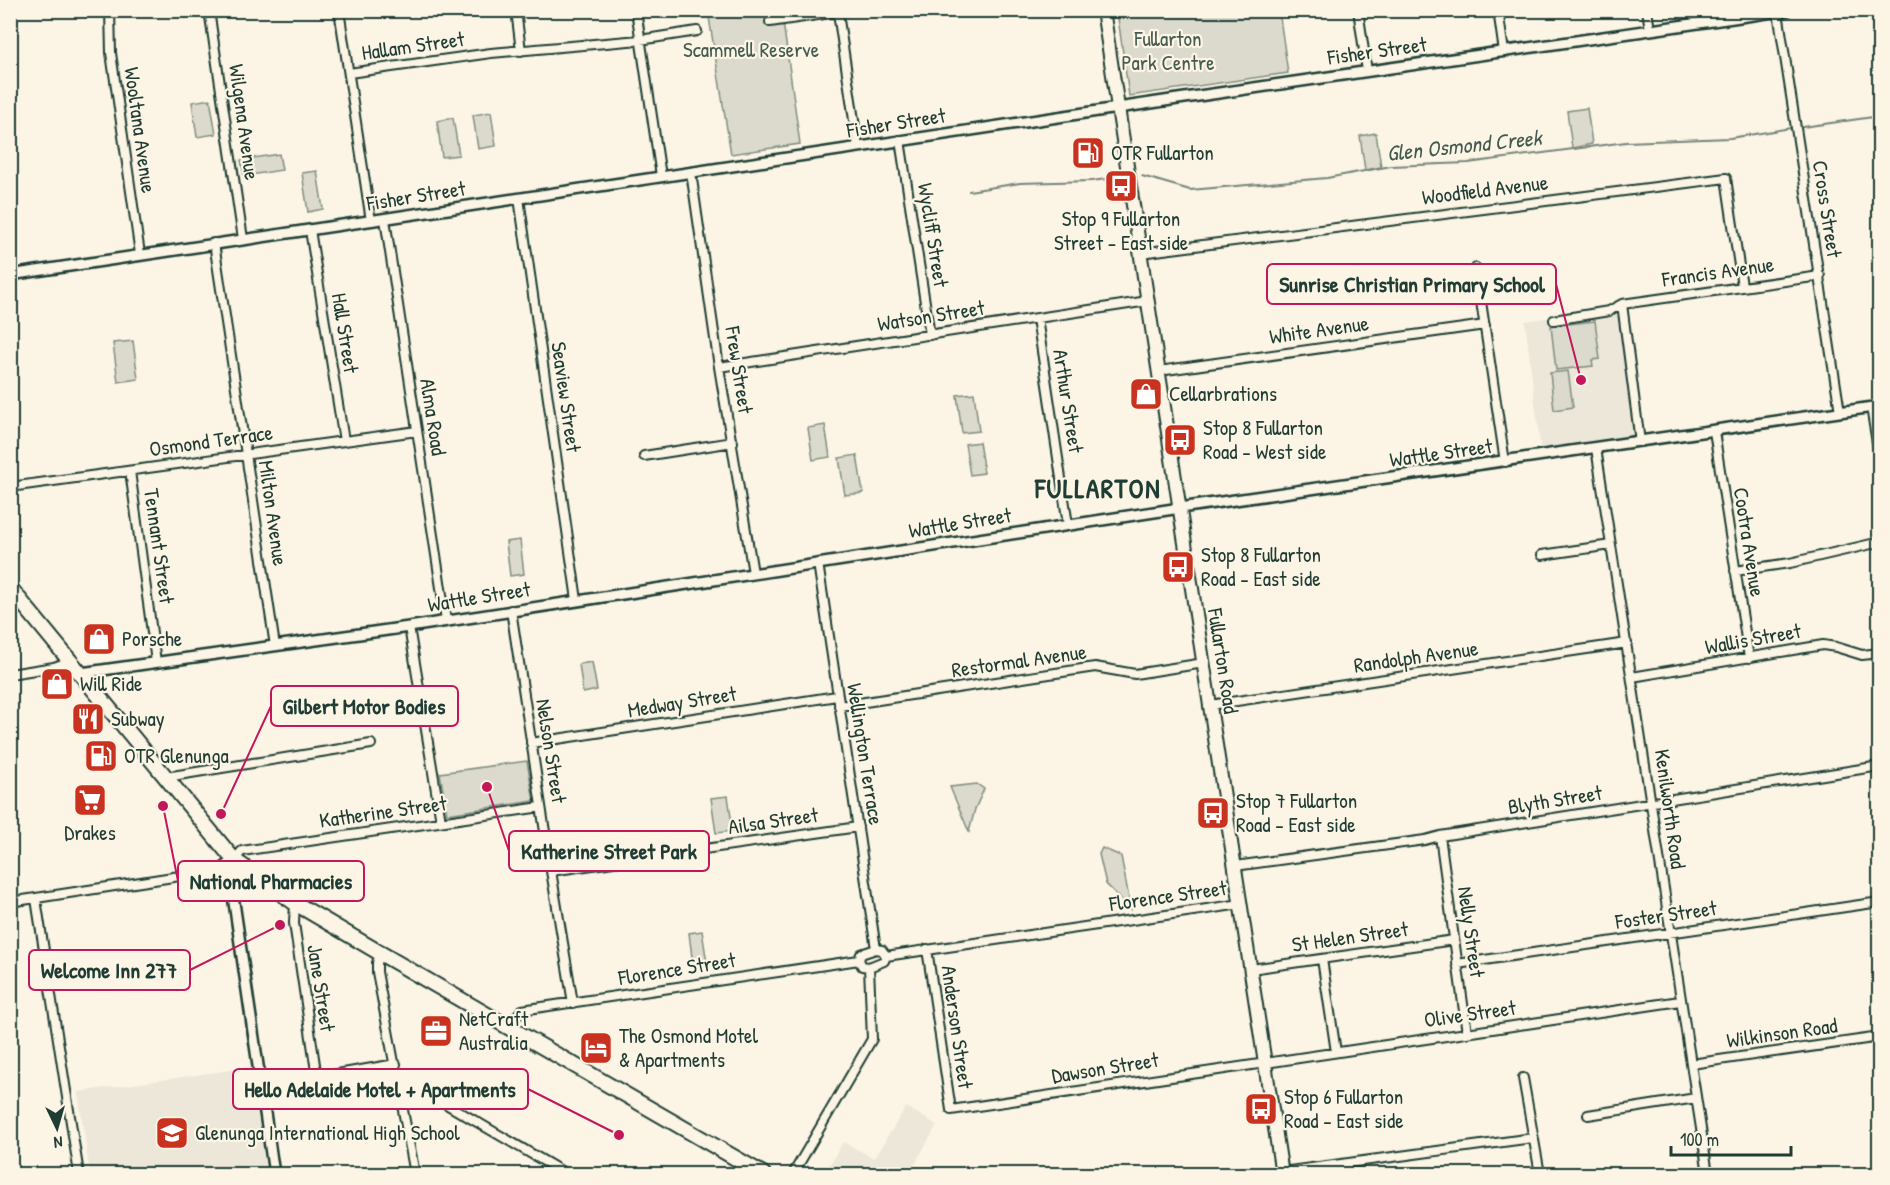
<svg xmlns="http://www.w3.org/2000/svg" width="1890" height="1185" font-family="'Patrick Hand',sans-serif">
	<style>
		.built { fill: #ece7d8 }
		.green { fill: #dcdacc; stroke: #7e8c80; stroke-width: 1.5 }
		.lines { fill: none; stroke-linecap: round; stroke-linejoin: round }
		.stream { stroke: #758479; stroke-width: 2 }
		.minor-casing { stroke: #1f3d34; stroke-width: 12 }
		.tertiary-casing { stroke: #1f3d34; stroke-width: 14 }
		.primary-casing { stroke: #1f3d34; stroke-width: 16 }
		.trunk-casing { stroke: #1f3d34; stroke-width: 18 }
		.minor { stroke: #fcf5e5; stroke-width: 8 }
		.tertiary { stroke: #fcf5e5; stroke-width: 9 }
		.primary { stroke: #fcf5e5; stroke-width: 12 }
		.trunk { stroke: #fcf5e5; stroke-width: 14 }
		.labels { text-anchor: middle; stroke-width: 4.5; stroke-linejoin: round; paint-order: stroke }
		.park-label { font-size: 21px; fill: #455c52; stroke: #fcf5e5 }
		.street-label { font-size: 21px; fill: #1f3d34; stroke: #fcf5e5 }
		.poi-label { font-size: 21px; fill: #1f3d34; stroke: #fcf5e5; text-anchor: start }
		.water-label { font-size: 22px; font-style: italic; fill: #435a51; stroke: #fcf5e5 }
		.district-label { font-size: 27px; font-weight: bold; letter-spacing: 1.5px; fill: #1f3d34; stroke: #fcf5e5 }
		.leader { fill: none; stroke: #c2185b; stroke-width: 2 }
		.callout-dot { fill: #c2185b; stroke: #fcf5e5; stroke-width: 2 }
		.callout { fill: #fcf5e5; stroke: #c2185b; stroke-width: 2 }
		.callout-label { font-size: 22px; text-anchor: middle; font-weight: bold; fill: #1f3d34 }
	</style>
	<rect width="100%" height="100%" fill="#fcf5e5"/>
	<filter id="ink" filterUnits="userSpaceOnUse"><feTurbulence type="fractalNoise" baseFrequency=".0167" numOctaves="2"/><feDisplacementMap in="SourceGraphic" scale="12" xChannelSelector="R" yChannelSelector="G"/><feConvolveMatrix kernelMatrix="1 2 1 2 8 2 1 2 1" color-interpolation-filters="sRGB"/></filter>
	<g filter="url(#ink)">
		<path class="built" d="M1620 307 1637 438 1541 452 1525 321Z
			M251 1067 266 1174H90L78 1092Z
			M906 1107 937 1125 909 1174H824L843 1142 874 1158Z"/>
		<path class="green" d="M708 11H778L783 22 800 144 731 154Z
			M1117 11H1279L1288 73 1129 96Z
			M210 99 216 134 197 137 192 102Z
			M1587 108 1592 144 1572 148 1567 111Z
			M491 112 496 146 478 149 473 115Z
			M453 118 459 155 442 157 437 121Z
			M1376 133 1381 167 1365 170 1360 136Z
			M279 154 282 170 244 176 241 160Z
			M317 171 323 209 308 212 302 173Z
			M1595 321 1600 359 1592 360 1593 366 1556 370 1551 326Z
			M133 341 138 379 118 382 113 343Z
			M1568 371 1573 407 1554 410 1550 373Z
			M974 393 979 431 962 433 957 395Z
			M825 425 830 457 813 460 808 428Z
			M979 442 984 473 970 475 965 444Z
			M857 455 863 493 845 495 839 458Z
			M520 540 524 574 510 576 506 542Z
			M592 662 597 690 583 693 579 664Z
			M527 761 534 801 447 814 440 773Z
			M977 784 984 789 975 809 969 832 950 787Z
			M728 796 733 831 716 833 711 798Z
			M1102 848 1121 856 1131 909 1106 884 1099 854Z
			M702 931 707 963 693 965 689 933Z"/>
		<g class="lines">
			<path class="stream" d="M1803 127 1880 116
				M1142 176 1190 190 1327 178 1391 166 1468 163 1626 142 1730 138 1791 128
				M969 191 1020 183 1091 181 1123 177"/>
			<defs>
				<path id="minor" d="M110 10 111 53 140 254
					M209 10 243 239
					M339 10 371 221
					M516 10 521 51
					M636 10 661 176
					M1358 10 1367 71
					M1498 10 1504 52
					M1647 10 1650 30
					M1778 12 1840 412
					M838 13 858 147
					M770 22 852 10
					M349 73 491 53 640 40 697 31
					M900 140 930 335
					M691 172 719 367 753 573
					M519 198 577 600
					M385 219 446 621
					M310 230 344 441
					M214 243 275 646
					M1140 253 1726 178 1742 286
					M1476 268 1505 462
					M1622 304 1640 442
					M1037 318 1068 525
					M1554 320 1609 311 1622 304 1820 276
					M719 367 1148 301
					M1159 371 1485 325
					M1871 407 1880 461
					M1714 431 1749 658
					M1596 448 1708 1174
					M644 456 733 442
					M130 471 156 662
					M10 487 417 431
					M1542 555 1611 545
					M818 563 876 949
					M1735 571 1790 563 1880 542
					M511 610 551 871 573 1003
					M409 627 441 821
					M10 674 54 667 71 661
					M1632 677 1823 645 1836 647 1862 655 1880 653
					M1210 705 1627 643
					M839 706 1095 667 1135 674 1204 663
					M531 743 837 696
					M166 777 371 744
					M1440 836 1467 1033
					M1235 866 1425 840 1440 836 1880 766
					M551 871 858 827
					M36 899 79 1174
					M10 902 219 870 234 860 242 851 541 807
					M295 903 294 923 317 1078
					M876 949 882 950 886 956 884 961 869 967 862 966 859 960 861 954Z
					M927 949 951 1110 1680 1001
					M380 953 377 963V972L415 1174
					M886 956 1241 904
					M1322 959 1336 1052
					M1457 964 1880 902
					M1251 969 1454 940
					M508 1026 522 1010 859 960
					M1691 1064 1880 1037
					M1523 1078 1540 1174
					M400 1086 412 1084 566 1174
					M261 1087 396 1064
					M1588 1115 1696 1098
					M1282 1172 1533 1138
					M735 1174 742 1162
					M793 1174 872 1039 869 967
					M1860 1174 1880 1172"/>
				<path id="tertiary" d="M10 275 1171 100 1788 10
					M81 673 409 627 1180 508 1880 406
					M234 860 231 882 274 1174"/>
				<path id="primary" d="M1103 10 1282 1174"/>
				<path id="trunk" d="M10 588 234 860 295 903 380 953 763 1174"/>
			</defs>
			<use href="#minor" class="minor-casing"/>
			<use href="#tertiary" class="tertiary-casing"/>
			<use href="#primary" class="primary-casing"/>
			<use href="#trunk" class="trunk-casing"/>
			<use href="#minor" class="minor"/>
			<use href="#tertiary" class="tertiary"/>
			<use href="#primary" class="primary"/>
			<use href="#trunk" class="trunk"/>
		</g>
	</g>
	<defs>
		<symbol id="fuel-square" viewBox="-11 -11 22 22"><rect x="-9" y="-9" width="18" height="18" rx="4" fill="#c8321e" stroke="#fcf5e5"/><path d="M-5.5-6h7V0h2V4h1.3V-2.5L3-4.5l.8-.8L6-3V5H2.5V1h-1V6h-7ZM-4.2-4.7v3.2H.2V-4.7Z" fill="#fff"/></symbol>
		<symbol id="bus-square" viewBox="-11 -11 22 22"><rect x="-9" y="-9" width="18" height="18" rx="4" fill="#c8321e" stroke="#fcf5e5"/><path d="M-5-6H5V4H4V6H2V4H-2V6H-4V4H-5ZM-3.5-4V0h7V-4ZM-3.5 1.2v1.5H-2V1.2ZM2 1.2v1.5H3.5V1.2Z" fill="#fff"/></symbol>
		<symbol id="shop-square" viewBox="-11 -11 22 22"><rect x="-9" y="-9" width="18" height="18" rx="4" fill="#c8321e" stroke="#fcf5e5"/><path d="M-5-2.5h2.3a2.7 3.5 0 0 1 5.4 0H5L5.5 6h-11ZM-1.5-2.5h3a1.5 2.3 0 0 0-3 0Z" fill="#fff"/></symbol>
		<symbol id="restaurant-square" viewBox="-11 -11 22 22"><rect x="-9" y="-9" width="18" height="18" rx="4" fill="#c8321e" stroke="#fcf5e5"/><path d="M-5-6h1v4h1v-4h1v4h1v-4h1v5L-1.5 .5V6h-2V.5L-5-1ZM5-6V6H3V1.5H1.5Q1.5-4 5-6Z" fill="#fff"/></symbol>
		<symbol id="supermarket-square" viewBox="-11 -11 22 22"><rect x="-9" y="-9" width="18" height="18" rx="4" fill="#c8321e" stroke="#fcf5e5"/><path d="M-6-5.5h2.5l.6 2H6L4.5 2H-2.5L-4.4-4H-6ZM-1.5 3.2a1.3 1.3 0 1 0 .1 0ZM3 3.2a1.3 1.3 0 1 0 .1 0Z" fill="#fff"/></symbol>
		<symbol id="office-square" viewBox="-11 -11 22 22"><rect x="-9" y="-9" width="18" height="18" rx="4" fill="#c8321e" stroke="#fcf5e5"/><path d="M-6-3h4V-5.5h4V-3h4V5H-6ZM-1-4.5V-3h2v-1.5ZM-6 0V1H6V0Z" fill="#fff"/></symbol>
		<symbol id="hotel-square" viewBox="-11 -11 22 22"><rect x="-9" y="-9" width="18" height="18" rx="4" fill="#c8321e" stroke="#fcf5e5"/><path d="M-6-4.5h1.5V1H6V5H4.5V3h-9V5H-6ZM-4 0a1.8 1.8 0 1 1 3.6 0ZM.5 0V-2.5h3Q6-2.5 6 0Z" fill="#fff"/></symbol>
		<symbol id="school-square" viewBox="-11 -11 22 22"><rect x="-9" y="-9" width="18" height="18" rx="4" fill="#c8321e" stroke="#fcf5e5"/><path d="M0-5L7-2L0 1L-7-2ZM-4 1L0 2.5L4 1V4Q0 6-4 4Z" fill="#fff"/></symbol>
	</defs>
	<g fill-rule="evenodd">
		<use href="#fuel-square" x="1069" y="134" width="38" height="38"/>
		<use href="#bus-square" x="1102" y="167" width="38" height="38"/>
		<use href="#shop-square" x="1127" y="375" width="38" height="38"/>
		<use href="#bus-square" x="1161" y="421" width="38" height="38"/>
		<use href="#bus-square" x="1159" y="548" width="38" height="38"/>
		<use href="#shop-square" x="80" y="620" width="38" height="38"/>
		<use href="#shop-square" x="38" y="665" width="38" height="38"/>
		<use href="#restaurant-square" x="69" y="700" width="38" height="38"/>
		<use href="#fuel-square" x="82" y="737" width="38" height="38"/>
		<use href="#supermarket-square" x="71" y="781" width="38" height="38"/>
		<use href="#bus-square" x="1194" y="794" width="38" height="38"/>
		<use href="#office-square" x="417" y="1012" width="38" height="38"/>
		<use href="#hotel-square" x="577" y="1029" width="38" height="38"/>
		<use href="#bus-square" x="1242" y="1090" width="38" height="38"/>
		<use href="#school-square" x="153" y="1114" width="38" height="38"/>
	</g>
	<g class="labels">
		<g class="park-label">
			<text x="1168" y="46">Fullarton<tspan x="1168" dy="24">Park Centre</tspan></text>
			<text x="751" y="57">Scammell Reserve</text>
		</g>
		<g class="street-label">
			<text transform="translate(413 46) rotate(-8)" y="7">Hallam Street</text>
			<text transform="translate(1377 51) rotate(-8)" y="7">Fisher Street</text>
			<text transform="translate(244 122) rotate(82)" y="7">Wilgena Avenue</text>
			<text transform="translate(896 123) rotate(-9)" y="7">Fisher Street</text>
			<text transform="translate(140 130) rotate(82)" y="7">Wooltana Avenue</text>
			<text transform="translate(1485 190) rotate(-7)" y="7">Woodfield Avenue</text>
			<text transform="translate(416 196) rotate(-9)" y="7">Fisher Street</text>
			<text transform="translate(1827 209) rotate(81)" y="7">Cross Street</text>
			<text transform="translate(933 235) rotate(81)" y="7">Wycliff Street</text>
			<text transform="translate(1718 272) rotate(-8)" y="7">Francis Avenue</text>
			<text transform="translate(931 316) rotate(-9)" y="7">Watson Street</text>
			<text transform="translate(1319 330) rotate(-8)" y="7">White Avenue</text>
			<text transform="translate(345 333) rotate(81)" y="7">Hall Street</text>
			<text transform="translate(739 370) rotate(81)" y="7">Frew Street</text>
			<text transform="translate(566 397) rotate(82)" y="7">Seaview Street</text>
			<text transform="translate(1068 401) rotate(81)" y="7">Arthur Street</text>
			<text transform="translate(433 417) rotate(81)" y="7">Alma Road</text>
			<text transform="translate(211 441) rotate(-8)" y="7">Osmond Terrace</text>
			<text transform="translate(1441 453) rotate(-8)" y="7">Wattle Street</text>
			<text transform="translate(273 513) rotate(82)" y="7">Milton Avenue</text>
			<text transform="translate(960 523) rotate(-9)" y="7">Wattle Street</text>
			<text transform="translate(1749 542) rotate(81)" y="7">Cootra Avenue</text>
			<text transform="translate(159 546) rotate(82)" y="7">Tennant Street</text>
			<text transform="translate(479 597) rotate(-9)" y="7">Wattle Street</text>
			<text transform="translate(1753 639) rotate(-10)" y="7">Wallis Street</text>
			<text transform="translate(1416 657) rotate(-8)" y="7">Randolph Avenue</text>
			<text transform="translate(1019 661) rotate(-8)" y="7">Restormal Avenue</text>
			<text transform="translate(1223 661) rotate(81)" y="7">Fullarton Road</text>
			<text transform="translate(682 702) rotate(-9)" y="7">Medway Street</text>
			<text transform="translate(551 751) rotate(81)" y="7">Nelson Street</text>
			<text transform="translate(865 754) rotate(81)" y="7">Wellington Terrace</text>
			<text transform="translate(1555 800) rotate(-9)" y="7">Blyth Street</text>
			<text transform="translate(1670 809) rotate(82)" y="7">Kenilworth Road</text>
			<text transform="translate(383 812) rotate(-8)" y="7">Katherine Street</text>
			<text transform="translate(773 821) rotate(-8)" y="7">Ailsa Street</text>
			<text transform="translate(1168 896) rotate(-8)" y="7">Florence Street</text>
			<text transform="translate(1666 915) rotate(-8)" y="7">Foster Street</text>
			<text transform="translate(1471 932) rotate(82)" y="7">Nelly Street</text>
			<text transform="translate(1350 937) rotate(-8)" y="7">St Helen Street</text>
			<text transform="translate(677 969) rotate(-9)" y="7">Florence Street</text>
			<text transform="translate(321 988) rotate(81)" y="7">Jane Street</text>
			<text transform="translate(1470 1014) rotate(-8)" y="7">Olive Street</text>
			<text transform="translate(957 1027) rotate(82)" y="7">Anderson Street</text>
			<text transform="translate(1782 1033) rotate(-8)" y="7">Wilkinson Road</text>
			<text transform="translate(1105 1068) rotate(-9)" y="7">Dawson Street</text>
		</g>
		<g class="poi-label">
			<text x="1111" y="160">OTR Fullarton</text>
			<text x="1121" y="226" text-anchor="middle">Stop 9 Fullarton<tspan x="1121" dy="24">Street - East side</tspan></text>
			<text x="1169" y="401">Cellarbrations</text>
			<text x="1203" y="435">Stop 8 Fullarton<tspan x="1203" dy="24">Road - West side</tspan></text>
			<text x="1201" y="562">Stop 8 Fullarton<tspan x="1201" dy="24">Road - East side</tspan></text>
			<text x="122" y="646">Porsche</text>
			<text x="80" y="691">Will Ride</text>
			<text x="111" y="726">Subway</text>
			<text x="124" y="763">OTR Glenunga</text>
			<text x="1236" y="808">Stop 7 Fullarton<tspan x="1236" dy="24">Road - East side</tspan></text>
			<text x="90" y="840" text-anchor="middle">Drakes</text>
			<text x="459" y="1026">NetCraft<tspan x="459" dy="24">Australia</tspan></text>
			<text x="619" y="1043">The Osmond Motel<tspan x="619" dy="24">&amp; Apartments</tspan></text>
			<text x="1284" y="1104">Stop 6 Fullarton<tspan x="1284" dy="24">Road - East side</tspan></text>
			<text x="195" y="1140">Glenunga International High School</text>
		</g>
		<g class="water-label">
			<text transform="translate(1464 145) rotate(-6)" y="8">Glen Osmond Creek</text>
		</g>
		<g class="district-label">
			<text x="1098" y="498">FULLARTON</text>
		</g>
	</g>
	<path class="leader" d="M1581 380L1556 284M221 814L271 706M487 787L509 851M163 806L178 881M280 925L190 970M619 1135L528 1089"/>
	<g class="callout-dot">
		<circle cx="1581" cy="380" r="6"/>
		<circle cx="221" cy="814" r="6"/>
		<circle cx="487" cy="787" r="6"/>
		<circle cx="163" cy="806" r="6"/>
		<circle cx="280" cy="925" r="6"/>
		<circle cx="619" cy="1135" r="6"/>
	</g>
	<g class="callout">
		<rect x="1267" y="264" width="289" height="40" rx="6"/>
		<rect x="271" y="686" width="187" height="40" rx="6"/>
		<rect x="509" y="831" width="200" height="40" rx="6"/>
		<rect x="178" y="861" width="186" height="40" rx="6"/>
		<rect x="29" y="950" width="161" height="40" rx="6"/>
		<rect x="233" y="1069" width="295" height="40" rx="6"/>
	</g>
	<g class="callout-label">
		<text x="1412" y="292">Sunrise Christian Primary School</text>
		<text x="364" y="714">Gilbert Motor Bodies</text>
		<text x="609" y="859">Katherine Street Park</text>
		<text x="271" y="889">National Pharmacies</text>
		<text x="109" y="978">Welcome Inn 277</text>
		<text x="380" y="1097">Hello Adelaide Motel + Apartments</text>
	</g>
	<rect width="1890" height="1185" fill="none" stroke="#fcf5e5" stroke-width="36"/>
	<rect x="18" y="18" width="1854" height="1149" fill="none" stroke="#1f3d34" stroke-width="2" filter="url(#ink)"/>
	<g transform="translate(57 1128) rotate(175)" stroke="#fcf5e5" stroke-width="4.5" paint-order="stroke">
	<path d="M0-4.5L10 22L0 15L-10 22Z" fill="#1f3d34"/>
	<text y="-9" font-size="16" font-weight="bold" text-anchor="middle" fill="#1f3d34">N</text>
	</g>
	<path d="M1671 1146v9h120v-9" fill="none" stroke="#1f3d34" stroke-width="3"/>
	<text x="1680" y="1146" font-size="18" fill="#1f3d34" stroke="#fcf5e5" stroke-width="4.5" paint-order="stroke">100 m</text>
</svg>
